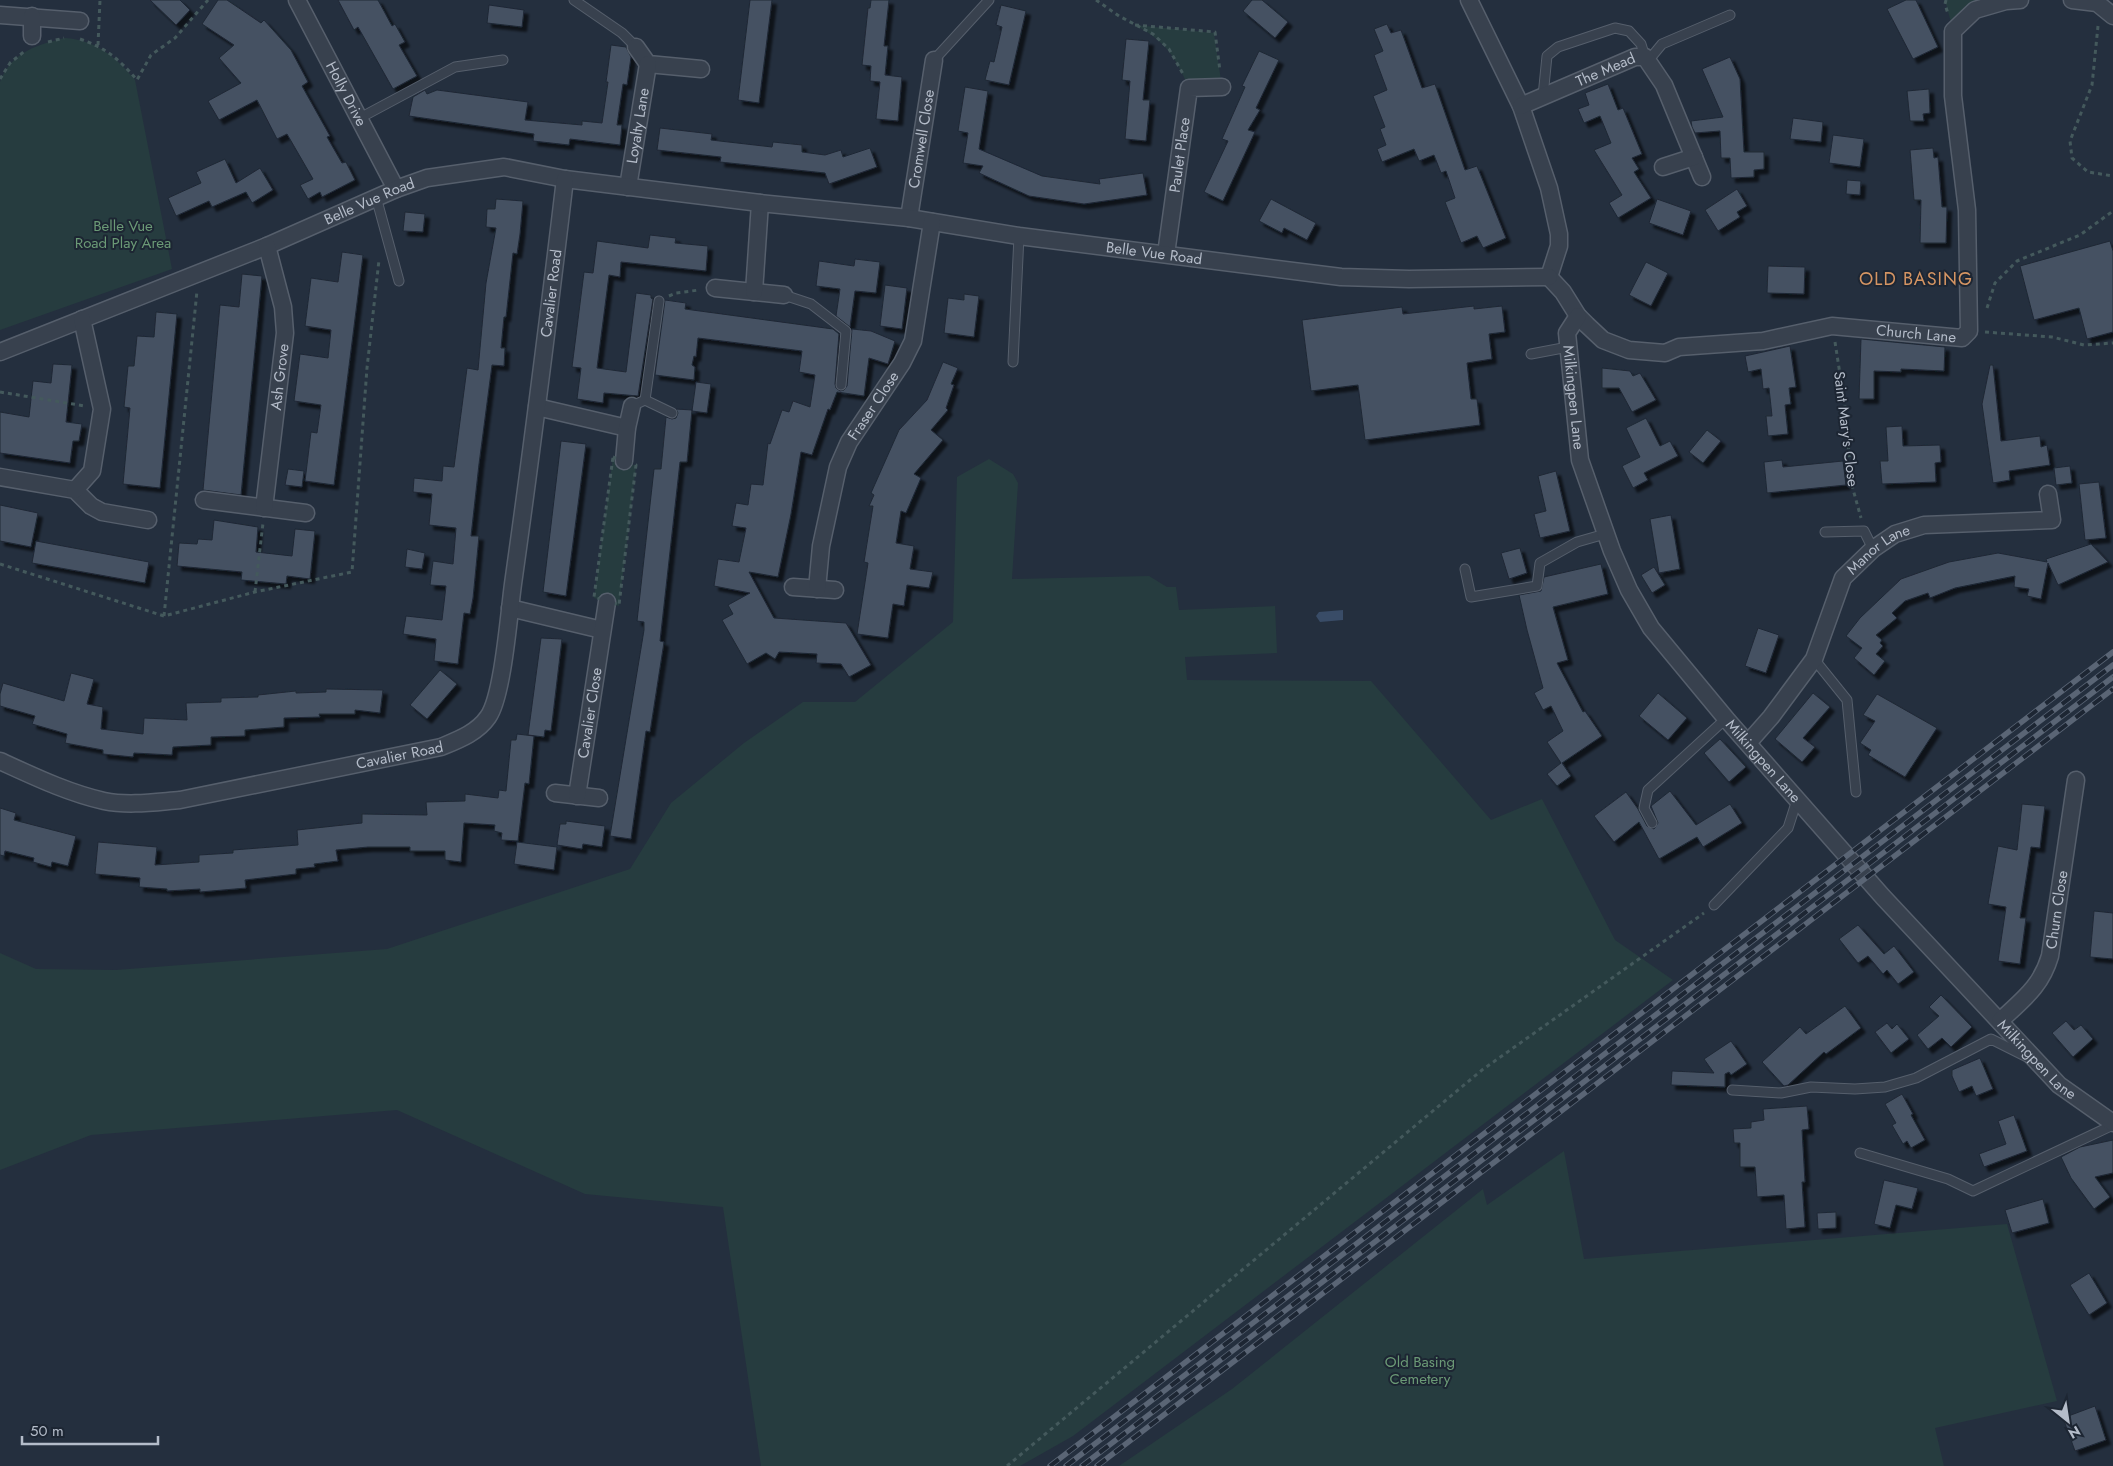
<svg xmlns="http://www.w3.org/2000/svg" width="2113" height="1466" font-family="Jost,sans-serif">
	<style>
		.green { fill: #263c3f }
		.water { fill: #394c67 }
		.building { fill: #455162; stroke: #1f2835; filter: url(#shadow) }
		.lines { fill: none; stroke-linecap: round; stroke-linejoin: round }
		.lane-casing { stroke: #565f6c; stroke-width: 11 }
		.street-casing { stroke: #565f6c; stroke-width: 19 }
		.path { stroke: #44595c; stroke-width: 3; stroke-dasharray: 4 4; stroke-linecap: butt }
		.lane { stroke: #38414e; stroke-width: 9 }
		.street { stroke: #38414e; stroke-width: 16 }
		.rail-casing { stroke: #5a6575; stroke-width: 5.5 }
		.rail { stroke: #1d2633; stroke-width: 4; stroke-dasharray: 11; stroke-linecap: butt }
		.labels { text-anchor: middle; stroke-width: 4; stroke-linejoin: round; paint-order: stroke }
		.street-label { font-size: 15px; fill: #b4bcc9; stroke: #1d2633 }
		.park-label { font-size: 15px; fill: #6b9a76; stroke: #1d2633 }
		.quarter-label { font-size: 18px; letter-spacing: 1px; fill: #d59563; stroke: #1d2633 }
	</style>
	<defs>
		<filter id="shadow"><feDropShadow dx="4.5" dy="4.5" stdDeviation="1" flood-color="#0009"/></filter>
	</defs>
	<rect width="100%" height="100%" fill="#242f3e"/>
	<path class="green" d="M1945 0H2011L1953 30Z
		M1135 25 1214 33 1222 87 1189 88C1175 57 1167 42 1135 25Z
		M65 38C96 40 116 57 135 80L172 269 0 330V82C11 52 37 45 65 38Z
		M613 457 636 466 619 606 594 598Z
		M989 459 1013 474 1018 483 1012 579 1149 576 1167 587H1176L1179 610 1275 606 1277 653 1185 657 1187 680 1371 681 1491 820 1542 799 1615 940 1673 980 1073 1436 1020 1466H761L723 1207 585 1194 397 1110 91 1135 0 1170V953L36 969 116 970 387 949 630 869 671 803 744 743 803 702H855L953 622 957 477Z
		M1564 1151 1584 1259 2007 1224 2057 1401 1935 1428 1944 1466H1119L1232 1389 1483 1189 1487 1205Z"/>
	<path class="water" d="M1343 610V620L1320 622 1316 616 1319 612Z"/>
	<path class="building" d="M150 0H180L190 10 176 25Z
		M218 0H227L261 23 264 20 291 50 308 82 302 86 330 136 327 137 342 163 346 162 355 180 322 197 320 192 308 199 300 185 313 179 287 134 277 139 257 100 219 120 208 101 241 83 219 58 234 45 202 24Z
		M338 0H378L392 26 395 24 405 42 399 45 417 76 393 89 358 27 354 30Z
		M750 0H772L759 103 738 100Z
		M871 0H889L884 46H888L885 75 902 77 898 121 876 119 880 82 870 81 871 66 862 65 868 8H870Z
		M1252 0H1262L1288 22 1275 38 1243 11Z
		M1906 0H1916L1938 47 1913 59 1887 9Z
		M489 5 524 10 522 27 487 23Z
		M1001 5 1026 11 1009 85 985 80 990 61 994 62 1002 27 996 25Z
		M1387 24 1391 33 1401 30 1422 88 1435 84 1465 170 1477 166 1506 238 1483 248 1477 236 1461 243 1445 202 1455 198 1446 171 1441 173 1434 155 1419 161 1414 149 1382 162 1377 149 1386 145 1380 129 1385 127 1373 96 1387 90 1374 55 1383 51 1374 29Z
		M1126 39 1149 41 1143 100H1150L1146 141 1125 139 1130 81 1122 80Z
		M611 45 626 47 631 57 627 85 623 84 617 125H622L620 145 570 139 569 145 533 141 534 134 409 116 413 97 425 90 427 94 437 90 528 102 525 120 582 125V121L602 123 608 82H606L607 75Z
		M1259 51 1279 60 1256 108 1260 110 1248 130 1255 132 1223 201 1204 192 1228 141 1222 139 1245 87 1242 86Z
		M1730 57 1740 79 1744 152H1764V169L1754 170V177L1731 178 1730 158H1721L1720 131 1695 133 1692 127 1691 121 1723 117 1702 69Z
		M1608 84 1618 110 1623 108 1642 154 1632 158 1639 169 1634 172 1651 198 1618 218 1609 203 1622 195 1594 150 1611 143 1600 116 1584 123 1578 109 1589 105 1585 93Z
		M965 87 988 91 979 149 1042 176 1100 184 1099 179 1143 173 1147 195 1084 204 1029 196 979 173 983 166 963 163 968 133 958 131Z
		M1929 89 1930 113 1923 114 1924 121H1910L1907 91Z
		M1793 118 1823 122 1821 142 1790 139Z
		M660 128 712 134 711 140 772 147 773 142 802 145V152L825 155 841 150 843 157 870 148 877 167 829 184 825 173 720 162 721 157 657 150Z
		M1833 135 1864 139 1860 167 1829 163Z
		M1933 148 1934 158 1938 157 1942 207H1947L1946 243H1920L1921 200H1914L1910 150Z
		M225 159 236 183 260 168 273 190 252 203 246 192 212 207 209 201 176 216 168 198 201 183 196 172Z
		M1847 180 1861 181 1860 195 1846 194Z
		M1737 189 1747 206 1737 212 1740 217 1718 231 1705 210Z
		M496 199 523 201 520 234 517 254 513 253 506 317H504L501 348H505L504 366 492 365 479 464 471 536H479L473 598 470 614 464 613 458 664 434 661 436 639 403 634 406 616 442 620 446 586 430 585 433 561 453 564 456 528 429 525 432 494 413 492 414 478 442 481 443 466 454 467 467 368 478 370 486 283 496 228 486 227 487 209H495Z
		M1271 199 1316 223 1307 240 1284 228 1282 233 1259 221Z
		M1657 199 1691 211 1683 235 1649 223Z
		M405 212 425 214 423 232 403 231Z
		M650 235 676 238 675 243 708 246 706 271 621 262 620 277 609 275 597 368 626 372 636 293 651 295V298L653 299 638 396 604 393 603 403 577 399 581 368 572 367 584 272 593 273 597 241 648 248Z
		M2110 241 2113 251V332L2087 339 2079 308 2034 320 2020 266Z
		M342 252 363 255 334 485 305 481 311 432 317 433 321 405 294 401 300 354 328 358 331 330 305 326 311 278 338 282Z
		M855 259 880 262 876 293 855 291 850 327 836 316 840 289 816 286 819 261 854 266Z
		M1646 262 1668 273 1651 306 1629 295Z
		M1768 266 1805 267 1804 294 1767 293Z
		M242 274 262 276 241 495 203 490 220 305 239 307Z
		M885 285 907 288 902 329 880 326Z
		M964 294 979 296 974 337 944 333 948 298 964 300Z
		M665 300 686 303 685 309 833 329 839 334 835 384 836 388 840 391 844 390 847 386 852 329 871 331 895 341 888 364 869 358 864 396 837 392 830 410 828 409 812 455 801 452 791 514 778 577 749 572 774 618 846 623 871 665 849 677 841 664 816 663 817 654 779 652 775 659 766 653 747 664 722 620 733 614 728 605 750 593 714 586 718 559 739 562 746 528 732 526 736 503 748 505 751 484 763 485 768 443 770 444 782 410 789 412 793 401 810 407 815 375 799 372 802 351 698 338 696 357 694 356 692 365 695 367 694 380 655 375Z
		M1474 306V309L1502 306 1505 332 1489 334 1492 359 1467 363 1471 399H1477L1480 425 1365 440 1358 385 1311 391 1302 320 1402 307 1403 314Z
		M156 312 177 314 160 488 123 484 130 408 124 407 128 366H134L137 336 154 337Z
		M1861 339 1945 347 1944 371 1901 369V372L1874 371V399H1859Z
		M1790 346 1796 387 1789 388 1791 404 1785 405 1788 434 1768 436 1766 416H1772L1769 388 1763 389 1761 369 1748 372 1745 356Z
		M943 362 958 368 951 384 954 385 946 408 948 410 931 430 943 440 914 474 921 478 906 513 901 511 896 543 914 546 910 569 933 572 929 588 907 585 904 606 893 604 888 638 857 634 868 563 864 562 873 506H869L874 495 871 493 899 430 927 400Z
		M53 364 72 365 66 422 82 424 79 441H73L70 463 0 453V412L29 417 33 381 51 383Z
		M1990 365H1993L2001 441 2040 436 2041 447 2047 445 2050 465 2009 471 2010 480 1993 483 1982 404Z
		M1602 368 1630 371 1633 376 1640 373 1656 400 1632 412 1619 388H1602Z
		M696 382 711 384 707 413 692 411Z
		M676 409 692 410 687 462H680L660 641 664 642 650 732 646 731 631 839 610 836 644 630V622L637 621 654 469H661L666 417 672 419 676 418 678 413Z
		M1646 418 1660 446 1670 441 1678 456 1644 473 1648 480 1633 488 1622 466 1640 457 1626 428Z
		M1902 426 1903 446 1940 445 1941 462 1935 463 1936 482 1882 484 1880 461H1888L1886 427Z
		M1707 430 1721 441 1703 463 1689 452Z
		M561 441 586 444 566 596 543 592Z
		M1782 460 1783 467 1843 461 1846 485 1767 493 1764 462Z
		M2070 466 2072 483 2056 485 2054 468Z
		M288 469 304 471 302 487 285 485Z
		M1556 471 1570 531 1540 538 1534 514 1546 511 1538 476Z
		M2099 482 2106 538 2085 540 2079 484Z
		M0 505 38 513 31 547 0 541Z
		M1671 515 1680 569 1659 573 1650 519Z
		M214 520 258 527 256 552 292 556 295 529 315 531 310 579 287 576 286 584 241 580 242 572 177 566 179 543 197 544 198 539 212 540Z
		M36 541 149 562 145 583 32 563Z
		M2091 544 2108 562 2058 585 2048 563 2041 599 2027 596 2029 589 2014 587 2015 576 1955 588 1930 598 1928 593 1905 601 1892 613 1897 618 1876 635 1882 640 1880 643 1883 646 1876 654 1885 661 1874 675 1854 658 1862 648 1846 636 1860 618 1901 579 1949 562 1998 553 2047 562 2046 559Z
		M1520 548 1527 573 1509 579 1501 553Z
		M407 549 425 553 422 569 405 567Z
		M1601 564 1608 594 1553 607 1568 660 1557 663 1583 712 1585 711 1602 736 1562 763 1571 776 1557 786 1547 774 1561 763 1547 742 1563 731 1551 706 1543 710 1534 693 1543 688 1527 630 1519 595 1541 591 1544 577Z
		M1654 567 1665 585 1652 593 1641 575Z
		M1758 628 1779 635 1766 673 1745 666Z
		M541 638 562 639 551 731 545 730 544 737 528 735Z
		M440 670 457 684 427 719 410 705Z
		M71 673 94 679 87 704 103 707 101 729 143 734 144 718 187 720 186 703 221 702V698L258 697V695L296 691V693L326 692V689L383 690 380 713 355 710V714H319L320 717 284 718V727L245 730V736L211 737V745L173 747 172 755 134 753 133 757 103 754V750L65 743 67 734 32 724 35 716 0 706V694L3 683 64 701Z
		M1658 693 1687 718 1668 740 1639 716Z
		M1813 693 1830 707 1803 738 1815 747 1802 762 1775 739Z
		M1877 694 1937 728 1905 777 1868 755 1871 750 1860 743 1875 721 1863 715Z
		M517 734 534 736 529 784 525 783 518 841 501 840 502 833 494 831 495 825 464 823 461 862 445 860V851H410V847H368L336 850 338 861 314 864 315 867 296 869V874L245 880 246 888 200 892V889L167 891V889L139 887 140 878 95 874 98 842 157 847 155 865 199 862V855L233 853V850L298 845 297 830 362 823V814L427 815 426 802 465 801V794L498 798 499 790 506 791 511 740H516Z
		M1720 739 1746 767 1729 782 1704 753Z
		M1670 791 1696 825 1730 804 1742 823 1703 847 1697 837 1659 859 1639 822 1614 842 1594 816 1626 792 1638 809 1647 826 1654 829 1658 823 1651 806Z
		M2022 804 2045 806 2040 848 2031 847 2020 918H2026L2020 964 1998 961 2006 907 1988 904 1998 846 2017 850Z
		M0 808 16 813 14 820 76 836 68 866 52 862 51 867 33 862 34 858 5 851 4 856 0 855Z
		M566 821 605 826 602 847 583 844 582 849 557 845 560 824H566Z
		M517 842 557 847 554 870 514 864Z
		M2094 911 2113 913V959L2090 957Z
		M1858 925 1884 954 1894 946 1914 972 1898 984 1887 970 1883 974 1868 956 1858 963 1839 939Z
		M1941 995 1972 1027 1951 1047 1942 1038 1928 1049 1917 1035 1939 1016 1929 1007Z
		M1845 1006 1861 1028 1826 1054 1824 1052 1788 1085 1784 1086 1762 1062 1800 1027 1806 1034Z
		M2066 1021 2074 1030 2081 1025 2093 1039 2073 1057 2052 1033Z
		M1887 1023 1892 1029 1897 1024 1909 1039 1891 1053 1875 1032Z
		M1731 1041 1747 1064 1731 1075 1729 1072 1725 1074V1087L1671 1085 1672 1071 1714 1073 1704 1059Z
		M1980 1058 1993 1089 1976 1096 1972 1086 1959 1092 1952 1076V1070Z
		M1902 1094 1913 1114 1911 1115 1925 1140 1911 1148 1907 1141 1903 1144 1892 1125 1896 1123 1885 1104Z
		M1807 1106 1809 1129 1802 1130 1805 1182H1802L1805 1227 1786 1229 1784 1195 1757 1197 1755 1167H1740V1143H1734L1733 1129 1751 1128V1122L1764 1120 1763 1109Z
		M2014 1115 2027 1151 1984 1167 1979 1154 2006 1144 1998 1121Z
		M2113 1140V1173L2095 1177 2110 1197 2094 1209 2071 1178 2061 1157 2080 1147Z
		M1884 1180 1918 1188 1912 1209 1896 1205 1890 1228 1874 1224Z
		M2043 1199 2049 1223 2012 1233 2005 1210Z
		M1836 1212V1228L1818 1229 1817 1213Z
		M2089 1273 2107 1303 2089 1315 2070 1285Z
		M2095 1406 2106 1440 2075 1451 2063 1418Z"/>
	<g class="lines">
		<defs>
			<path id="lane" d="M574 0 622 33 636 47
				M934 60 989 0
				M1648 61 1662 44 1730 15
				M1543 96 1547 56 1558 47 1615 28 1629 31 1641 44 1645 57
				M358 119 455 67 503 60
				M376 197 399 281
				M784 295 811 304 846 331 841 385
				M1531 354 1568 347
				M1013 362 1019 236
				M645 400 672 413
				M632 406 645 400 659 301
				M1825 532 1864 531 1873 549
				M1465 569 1471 597 1537 586 1540 563 1577 542 1605 534
				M1814 659 1847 700 1856 792
				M1652 823 1644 808 1648 790 1720 724 1728 721
				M1714 905 1788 828 1797 800
				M1732 1090 1781 1093 1811 1087 1855 1089 1885 1087 1916 1078 1991 1039 2027 1057
				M1860 1153 1948 1179 1973 1191 2113 1125"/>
			<g id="street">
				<path id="s1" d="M297 0 396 189"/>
				<path d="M1469 0 1521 106 1549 188 1559 234V246L1549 277"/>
				<path d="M2072 0 2097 3 2113 16"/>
				<path d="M0 15 80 21"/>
				<path d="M32 36V16"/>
				<path d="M636 47 648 64 701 69"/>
				<path id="s2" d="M1521 106 1635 57H1645L1664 85 1702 177"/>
				<path d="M1663 167 1694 157"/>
				<path id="s3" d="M628 187 648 64"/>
				<path id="s4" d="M909 218 934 60"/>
				<path id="s5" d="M1166 254 1189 88 1222 87"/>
				<path id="s6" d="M1549 277 1563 292 1578 316 1587 325 1603 340 1629 350 1665 353 1679 347 1763 341 1832 326 1962 338 1969 331 1967 210 1953 96V31L1975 10 2006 1 2020 0"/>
				<path d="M715 288 784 295"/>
				<path d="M754 292 760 203"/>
				<path id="s7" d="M1578 316 1567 333 1580 460 1612 551 1629 590 1651 628 1728 721 1883 897 2059 1085 2113 1123"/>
				<path id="s8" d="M0 352 267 246 396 189 427 178 504 167 565 179 760 203 909 218 1019 236 1341 277 1409 279 1549 277"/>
				<path d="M537 407 627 428"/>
				<path d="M624 461 627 428 632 406"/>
				<path d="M0 477 75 490 91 506 102 512 148 520"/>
				<path d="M75 490 92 471 102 409 82 319"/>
				<path d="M204 500 306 513"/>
				<path id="s9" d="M264 508 285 333 283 307 267 246"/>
				<path d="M793 587 835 590"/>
				<path id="s10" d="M817 589 821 546 838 467 849 442 902 363 913 341 932 222"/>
				<path d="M510 608 602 630"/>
				<path id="s11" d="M1748 743 1771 717 1814 659 1843 578 1873 549 1895 534 1924 525 2052 520 2048 494"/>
				<path id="s12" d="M0 761C33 776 68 793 104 801 129 806 155 802 180 800L441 747C458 740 477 733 488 717 503 696 509 613 513 584 532 449 549 314 565 179"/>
				<path d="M555 793 599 798"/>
				<path id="s13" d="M577 796 607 602"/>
				<path id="s14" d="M2000 1021C2022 1000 2041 987 2050 956L2076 780"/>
			</g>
		</defs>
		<use href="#lane" class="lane-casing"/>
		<use href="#street" class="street-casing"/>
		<path class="path" d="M1096 0 1119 16 1153 34 1169 49 1183 74
			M1946 0 1945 4 1948 14
			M1135 25 1215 32 1220 71
			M2098 26 2092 85 2070 141 2072 158 2088 172 2113 176
			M80 39C106 48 119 59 137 80L151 55 175 38 208 0
			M48 42 64 38
			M98 45 100 0
			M0 79 10 63 26 50
			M669 296 676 293 699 290
			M1987 308 1995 283 2017 261 2080 235 2113 211
			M1985 332 2052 337 2084 345 2113 343
			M1835 342 1846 413 1851 482 1861 518
			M0 392 85 406
			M613 457 636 465 619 605 594 597Z
			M0 564 164 616 255 592 352 572 367 368 379 260
			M255 592 263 523
			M164 616 197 291
			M1007 1466 1482 1070 1704 913"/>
		<use href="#lane" class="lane"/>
		<use href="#street" class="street"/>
		<defs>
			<path id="rail" d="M1050 1466 2113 652
				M1066 1466 2113 665
				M1082 1466 2113 677
				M1097 1466 2113 689"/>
		</defs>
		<use href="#rail" class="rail-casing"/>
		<use href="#rail" class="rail"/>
	</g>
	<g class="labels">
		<g class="street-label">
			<text dy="5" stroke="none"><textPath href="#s2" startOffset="92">The Mead</textPath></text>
			<text dy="5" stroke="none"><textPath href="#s1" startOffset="106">Holly Drive</textPath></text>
			<text dy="5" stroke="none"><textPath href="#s3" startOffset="62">Loyalty Lane</textPath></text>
			<text dy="5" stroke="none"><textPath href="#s4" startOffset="80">Cromwell Close</textPath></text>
			<text dy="5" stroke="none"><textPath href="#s5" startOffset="100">Paulet Place</textPath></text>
			<text dy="5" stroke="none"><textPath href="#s8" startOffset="399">Belle Vue Road</textPath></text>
			<text dy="5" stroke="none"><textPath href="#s8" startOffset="1195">Belle Vue Road</textPath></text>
			<text dy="5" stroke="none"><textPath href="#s12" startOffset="940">Cavalier Road</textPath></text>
			<text dy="5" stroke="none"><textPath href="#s6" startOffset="402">Church Lane</textPath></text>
			<text dy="5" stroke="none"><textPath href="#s9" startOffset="132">Ash Grove</textPath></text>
			<text dy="5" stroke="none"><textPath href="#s7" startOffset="85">Milkingpen Lane</textPath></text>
			<text dy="5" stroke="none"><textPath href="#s10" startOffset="195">Fraser Close</textPath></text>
			<text transform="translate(1846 429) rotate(83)" y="5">Saint Mary's Close</text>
			<text dy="5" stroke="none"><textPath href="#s11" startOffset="239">Manor Lane</textPath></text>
			<text dy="5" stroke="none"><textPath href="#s13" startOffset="84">Cavalier Close</textPath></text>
			<text dy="5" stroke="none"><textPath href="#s12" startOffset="412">Cavalier Road</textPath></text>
			<text dy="5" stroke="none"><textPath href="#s7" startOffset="505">Milkingpen Lane</textPath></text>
			<text dy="5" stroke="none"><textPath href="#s14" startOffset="130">Churn Close</textPath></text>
			<text dy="5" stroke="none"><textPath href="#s7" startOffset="910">Milkingpen Lane</textPath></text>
		</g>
		<g class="park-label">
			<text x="123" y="231">Belle Vue<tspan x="123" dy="17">Road Play Area</tspan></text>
			<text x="1420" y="1367">Old Basing<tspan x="1420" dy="17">Cemetery</tspan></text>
		</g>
		<g class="quarter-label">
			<text x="1916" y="285">OLD BASING</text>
		</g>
	</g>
	<g transform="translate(2068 1421) rotate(150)" stroke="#1d2633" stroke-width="4" paint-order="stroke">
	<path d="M0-4L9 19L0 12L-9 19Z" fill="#b4bcc9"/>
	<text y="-8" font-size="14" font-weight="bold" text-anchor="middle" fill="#b4bcc9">N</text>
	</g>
	<path d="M22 1436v8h136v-8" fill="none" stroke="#b4bcc9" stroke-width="2.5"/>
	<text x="30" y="1436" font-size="15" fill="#b4bcc9" stroke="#1d2633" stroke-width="4" paint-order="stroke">50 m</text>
</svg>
